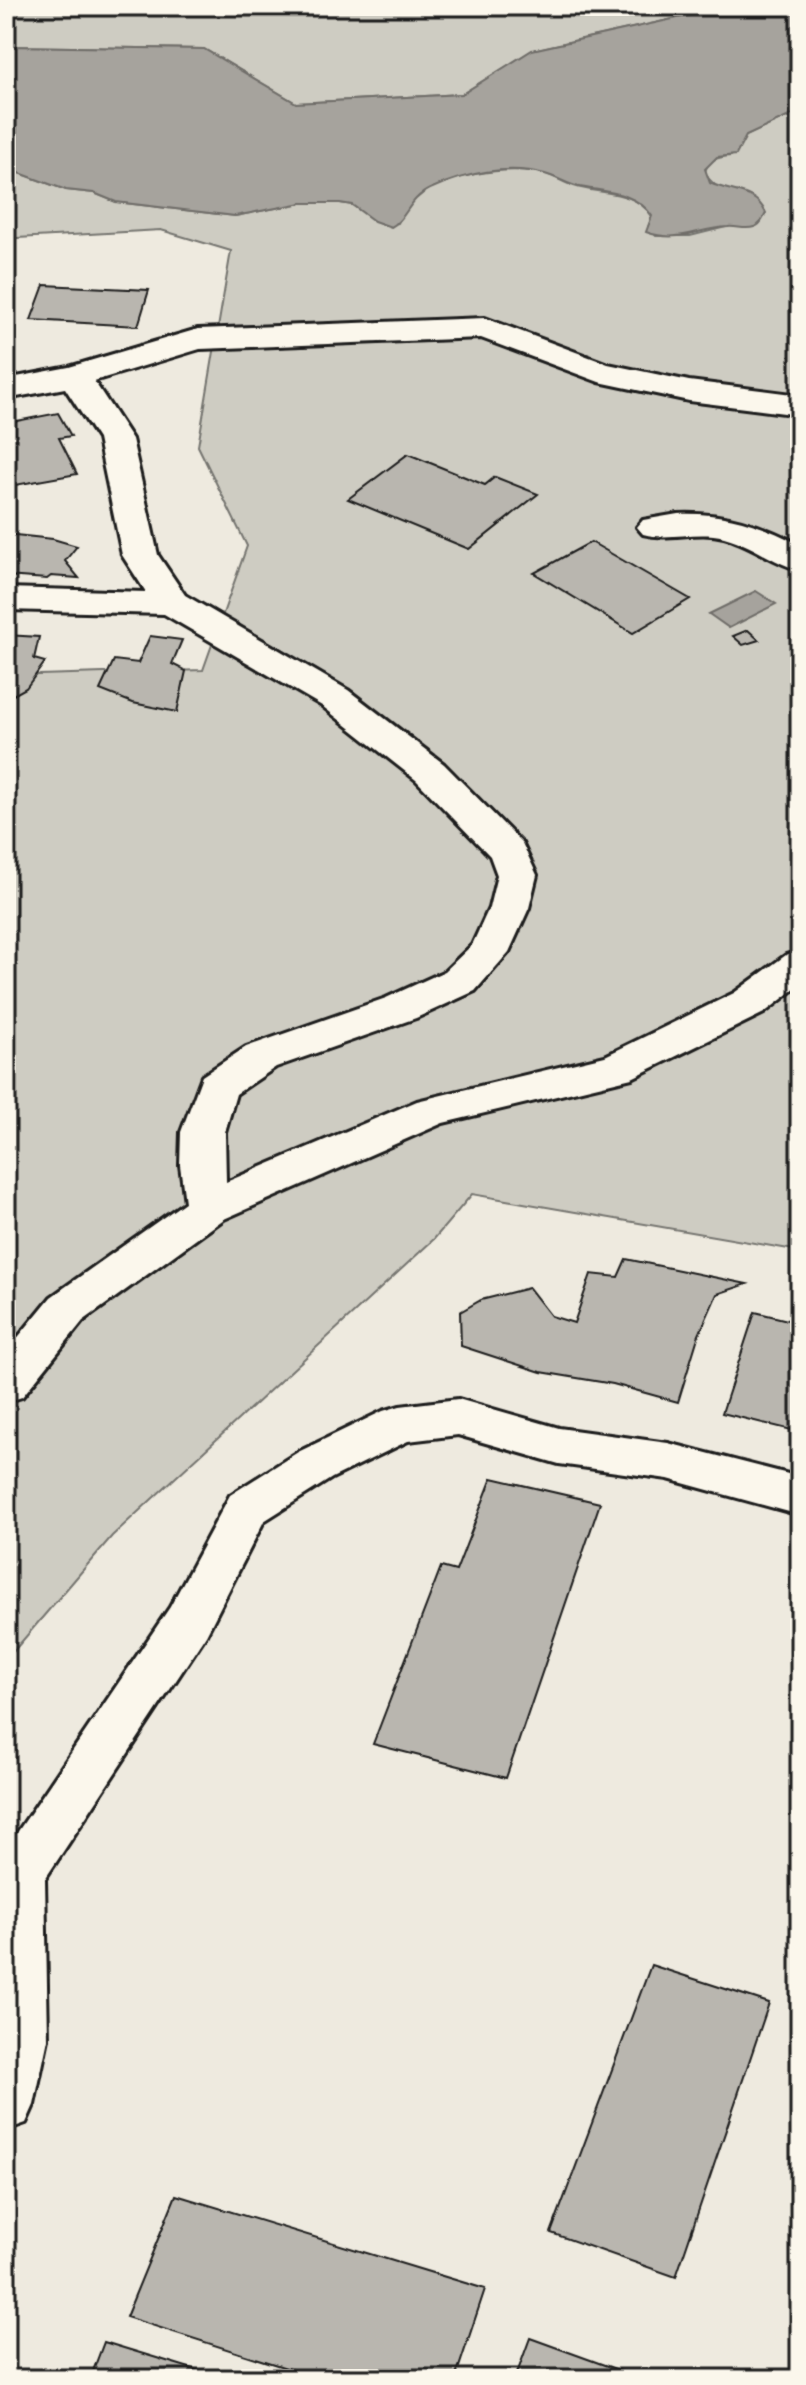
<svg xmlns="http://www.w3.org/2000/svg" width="806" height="2385" font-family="Mynerve,sans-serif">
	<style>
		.green { fill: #ceccc2; stroke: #75746f; stroke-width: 2 }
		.water { fill: #a6a39d; stroke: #6f6d69; stroke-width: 2 }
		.building { fill: #b9b6af; stroke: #1c1c1c; stroke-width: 2 }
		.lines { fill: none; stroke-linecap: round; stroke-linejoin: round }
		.minor-casing { stroke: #1c1c1c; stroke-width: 6 }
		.minor { fill: #fbf7ec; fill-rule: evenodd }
	</style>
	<rect width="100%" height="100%" fill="#eeeadf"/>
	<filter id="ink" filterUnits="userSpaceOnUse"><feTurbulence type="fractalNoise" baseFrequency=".0125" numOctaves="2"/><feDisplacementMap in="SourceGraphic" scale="16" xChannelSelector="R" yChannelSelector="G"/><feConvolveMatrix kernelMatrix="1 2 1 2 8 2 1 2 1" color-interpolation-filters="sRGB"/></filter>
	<g filter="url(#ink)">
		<path class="green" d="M6 6H732L533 50 462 94 296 103 204 49 6 46Z
			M800 111V1251L472 1194 434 1239 112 1536 6 1660V676L203 670 247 546 198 446 231 251 161 230 17 238 6 241V168L66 190 94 193 116 202 235 216 302 203H340L352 205 383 225 398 223C402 216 405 208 411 202 439 175 509 164 546 174 556 177 564 183 574 186 602 195 634 189 652 216L648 227 656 236H690L726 227 716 186 705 175C705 159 719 157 731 156L746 136Z"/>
		<path class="water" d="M732 6H800V111L746 136 736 155 717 157 705 169 710 183C731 193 755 189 766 213 763 219 760 226 754 227 746 230 736 226 728 227 697 228 679 244 646 232L652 216C636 192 606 192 580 187 568 185 557 177 545 174 508 164 465 173 430 189 408 199 407 219 391 227L374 221 352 205 340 203H302L235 216 116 202 94 193 66 190 6 168V46L204 49 296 103 462 94 532 50Z
			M756 591 776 604 729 628 709 614Z"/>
		<path class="building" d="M44 285 149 290 138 326 31 320Z
			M58 413 71 436 59 438 77 474 10 486 6 477V423Z
			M408 454 485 485 495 477 538 494 469 549 348 499Z
			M6 534 53 539 77 546 65 561 79 578 51 576 47 579 6 576Z
			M591 542 690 599 633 633 534 573Z
			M748 630 759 640 743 645 733 636Z
			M6 635 39 637 34 659 45 662 26 688 6 699Z
			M150 636 182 640 172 664 186 671 177 712 133 703 100 690 114 660 138 663Z
			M626 1259 747 1284 717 1294 698 1337 678 1402 613 1384 541 1372 461 1346 460 1312 481 1300 529 1288 551 1316 574 1323 591 1274 618 1277Z
			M755 1312 800 1323V1432L722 1413Z
			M492 1478 600 1503 506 1778 373 1744 441 1567 456 1571Z
			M651 1965 769 2003 676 2277 551 2233Z
			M176 2195 485 2289 455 2379H321L126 2317Z
			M530 2338 643 2379H515Z
			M104 2342 226 2379H90Z"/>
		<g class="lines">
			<defs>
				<path id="minor" d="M485 318 608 364 689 381 800 395V415L689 401 599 382 481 338 200 349 94 381 132 439 158 555 185 595 348 690 444 764 522 843 537 875 529 908 509 952 475 991 416 1018 276 1067 236 1094 225 1132 226 1182 417 1101 605 1056 734 993 786 955 800 951V985L764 1013 632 1078 443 1123 224 1219 83 1321 22 1397 6 1402V1352L51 1297 185 1202 180 1165 181 1132 202 1076 246 1047 386 998 445 971 472 945 489 908 497 875 490 856 416 780 322 706 164 614 6 610V588L146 592 122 555 98 439 65 388 6 399V379L69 367 198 329Z
					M678 514C723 512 761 524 800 545V570C773 563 751 544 724 537 697 530 669 541 643 534L637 527 643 520Z
					M458 1399 559 1428 668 1443 800 1477V1515L668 1479 559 1464 458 1435 408 1441 332 1478 264 1521 206 1635 45 1879 48 2039 34 2105 26 2123 6 2130V1849L170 1607 230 1495 298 1452 383 1411 400 1406Z"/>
			</defs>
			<use href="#minor" class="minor-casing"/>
			<use href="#minor" class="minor"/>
		</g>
	</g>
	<rect width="806" height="2385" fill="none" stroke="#fbf7ec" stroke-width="32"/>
	<rect x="16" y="16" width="774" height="2353" fill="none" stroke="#1c1c1c" stroke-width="3" filter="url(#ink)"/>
</svg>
